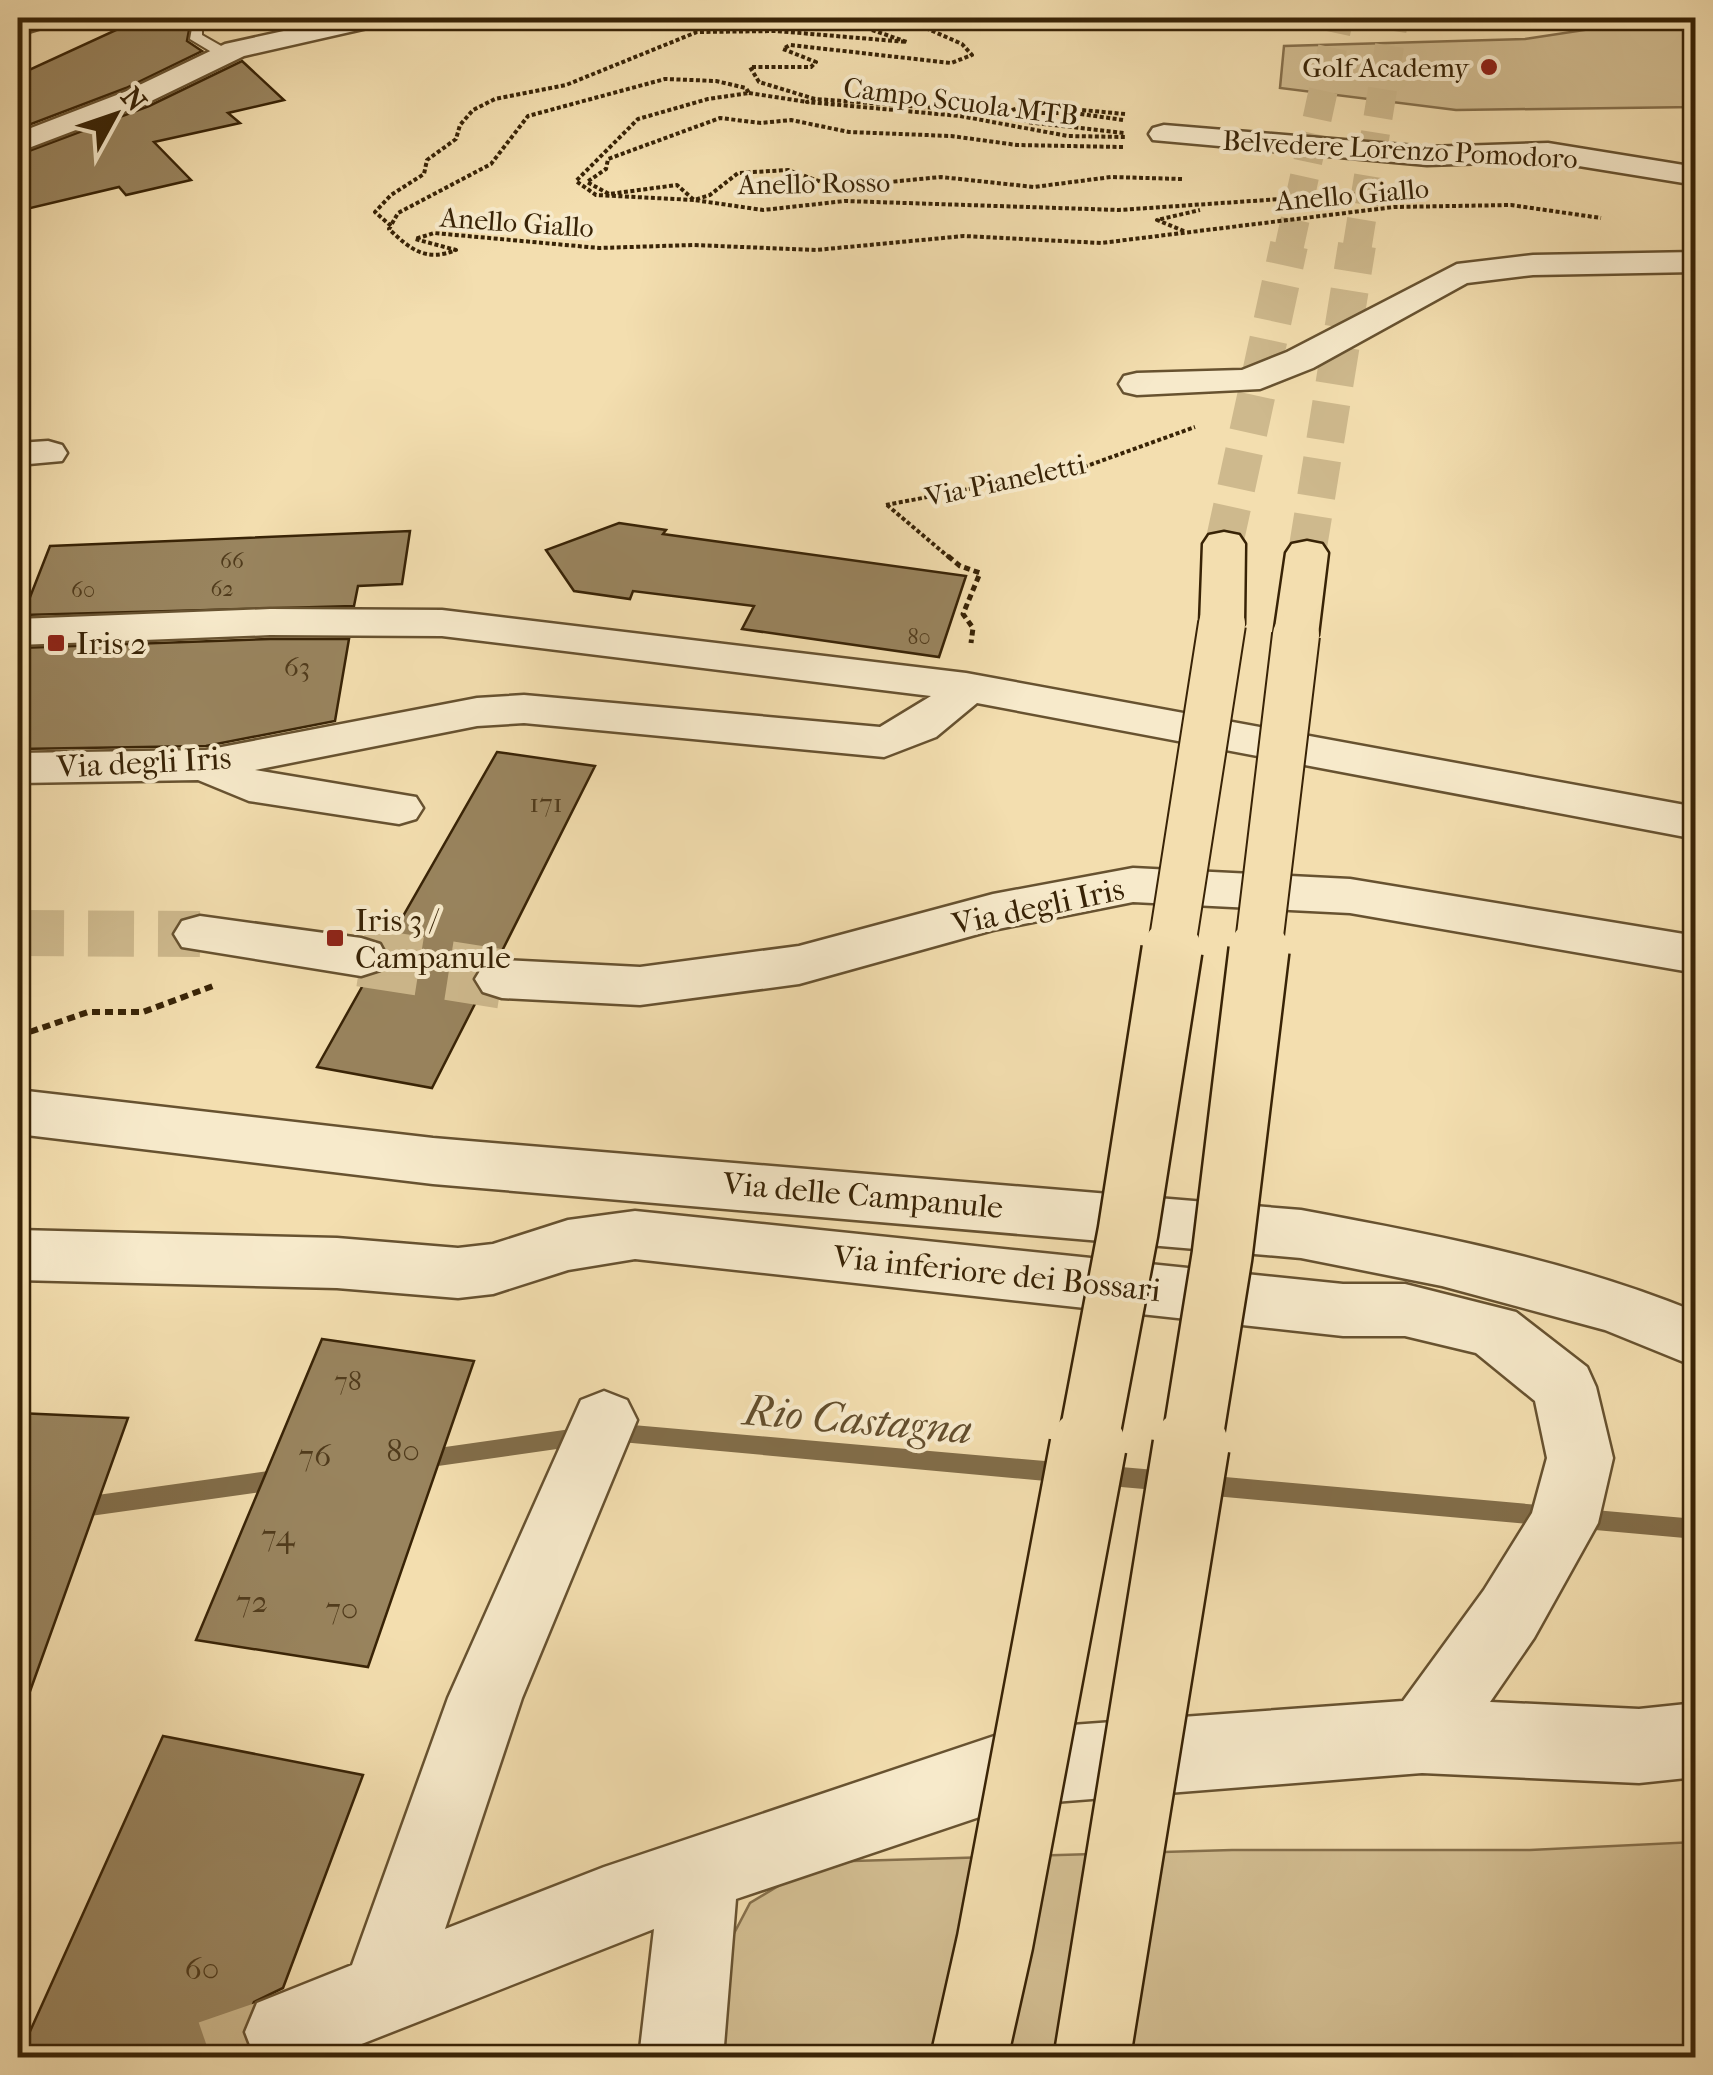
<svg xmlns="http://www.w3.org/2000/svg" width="1713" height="2075" font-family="'IM FELL French Canon',serif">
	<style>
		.green { fill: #d3be92; stroke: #86704c; stroke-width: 2.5 }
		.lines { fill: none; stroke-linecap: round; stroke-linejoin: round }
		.stream { fill: #826d49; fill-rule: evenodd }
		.building { fill: #99845e; stroke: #382306; stroke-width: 2.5 }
		.street-tunnel-far2 { stroke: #ceb98d; stroke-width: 46; stroke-dasharray: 46 24; stroke-linecap: butt }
		.street-tunnel-far1 { stroke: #ceb98d; stroke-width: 59; stroke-dasharray: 59 30; stroke-linecap: butt }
		.street-tunnel { stroke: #ceb98d; stroke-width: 75; stroke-dasharray: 75 38; stroke-linecap: butt }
		.highway-tunnel-far1 { stroke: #ceb98d; stroke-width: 29; stroke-dasharray: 29 15; stroke-linecap: butt }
		.highway-tunnel { stroke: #ceb98d; stroke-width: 38; stroke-dasharray: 38 19; stroke-linecap: butt }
		.lane-casing { stroke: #675230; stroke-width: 4 }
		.street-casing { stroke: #675230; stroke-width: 5 }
		.highway-casing { stroke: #382306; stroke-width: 5 }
		.path-far2 { stroke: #382306; stroke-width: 4; stroke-dasharray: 4 2.5; stroke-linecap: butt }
		.path-far1 { stroke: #382306; stroke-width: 5; stroke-dasharray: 6 4; stroke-linecap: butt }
		.path { stroke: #382306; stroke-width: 6; stroke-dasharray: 8 5; stroke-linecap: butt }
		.lane { fill: #f7eacb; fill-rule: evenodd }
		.street { fill: #f7eacb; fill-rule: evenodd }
		.highway { fill: #f3deaf; fill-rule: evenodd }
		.highway-bridge-far2-casing { stroke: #382306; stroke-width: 50; stroke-linecap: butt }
		.highway-bridge-far1-casing { stroke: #382306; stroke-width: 64; stroke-linecap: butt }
		.highway-bridge-casing { stroke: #382306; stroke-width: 80; stroke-linecap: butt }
		.highway-bridge-far2 { stroke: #f3deaf; stroke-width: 46 }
		.highway-bridge-far1 { stroke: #f3deaf; stroke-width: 59 }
		.highway-bridge { stroke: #f3deaf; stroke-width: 75 }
		.poi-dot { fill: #8f2418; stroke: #f7eacb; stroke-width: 4 }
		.labels { text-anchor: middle; stroke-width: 8; stroke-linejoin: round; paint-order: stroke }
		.far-number-label { font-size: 22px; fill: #503b1c }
		.far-poi-label { font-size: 28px; fill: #382306; stroke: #f7eacb; text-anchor: end }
		.far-street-label { font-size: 28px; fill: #382306; stroke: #f7eacb }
		.number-label { font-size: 28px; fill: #503b1c }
		.poi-label { font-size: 32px; fill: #382306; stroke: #f7eacb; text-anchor: start }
		.street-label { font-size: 32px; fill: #382306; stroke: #f7eacb }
		.near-number-label { font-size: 32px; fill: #503b1c }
		.near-water-label { font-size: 42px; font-style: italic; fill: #634e2d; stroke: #f7eacb }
	</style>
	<rect width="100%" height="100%" fill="#f3deaf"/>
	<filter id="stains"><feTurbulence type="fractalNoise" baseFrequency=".002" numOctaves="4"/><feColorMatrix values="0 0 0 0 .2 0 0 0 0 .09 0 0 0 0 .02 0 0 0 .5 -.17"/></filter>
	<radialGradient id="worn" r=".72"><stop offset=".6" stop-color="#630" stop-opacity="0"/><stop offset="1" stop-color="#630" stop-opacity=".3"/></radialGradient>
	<path class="green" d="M1663 18H1695V107L1456 110 1280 88 1284 46 1525 39Z
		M1695 1842V2057L705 2058 729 1943 750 1903 818 1862 1232 1850H1530Z"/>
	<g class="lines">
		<path class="stream" d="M610 1423 1068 1463 1076 1466 1079 1473 1076 1480 1068 1483 610 1441 603 1439 600 1432 603 1425Z
			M585 1427 592 1429 596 1436 592 1443 585 1445 417 1469 409 1467 406 1460 409 1453 417 1451Z
			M1098 1465 1167 1471 1175 1474 1178 1481 1175 1488 1167 1491 1098 1485 1090 1482 1087 1475 1090 1468Z
			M283 1469 291 1472 294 1479 291 1486 283 1489 76 1518 68 1515 65 1508 68 1501 76 1498Z
			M1203 1475 1696 1519V1539L1203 1495 1195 1492 1192 1485 1195 1478Z"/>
	</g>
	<path class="building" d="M142 18H195L202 24 190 25 187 41 202 51 126 88 18 129V75Z
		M242 61 284 100 228 113 240 123 154 142 191 180 126 195 119 187 18 211V155L149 106Z
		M619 523 666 530 663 534 966 576 939 657 742 629 754 606 633 591 630 599 574 591 546 550Z
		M410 531 402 584 358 586 354 606 23 615 50 546Z
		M270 639H349L335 721 206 746 18 749V648Z
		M497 752 595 766 499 957 482 962 472 977 480 994 432 1088 317 1067 367 978 383 972 390 959 386 946Z
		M322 1339 474 1361 368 1667 196 1640Z
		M18 1413 128 1418 24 1708 18 1707Z
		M163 1736 363 1775 283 1988 254 2002 242 2031 251 2058H18Z"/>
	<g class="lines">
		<path class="street-tunnel-far2" d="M18 933 200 934"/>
		<path class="street-tunnel-far1" d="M361 957 502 979"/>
		<path class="street-tunnel" d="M211 2058 286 2032"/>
		<path class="highway-tunnel-far1" d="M1289 248 1339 18
			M1357 248 1394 18"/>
		<path class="highway-tunnel" d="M1224 544 1289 245
			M1307 553 1357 245"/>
		<defs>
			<path id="lane" d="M192 28H202V35L230 51V57H220L190 39Z"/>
			<path id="street" d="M18 18H58L54 24 18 35Z
				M343 18H389L385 24 244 56 147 103 18 152V133L127 91 225 44Z
				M1164 125 1427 147 1548 143 1696 167V185L1548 161 1427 165 1153 140 1149 134 1153 128Z
				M1696 252V272L1533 275 1467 283 1313 368 1260 389 1137 395 1124 392 1119 384 1124 376 1137 373 1242 370 1287 352 1457 264 1533 255Z
				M48 441 62 445 67 453 62 461 18 465V443Z
				M270 609 442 610 966 673 1696 807V839L977 703 936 737 884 757 524 723 477 726 255 770 416 797 423 808 416 819 399 824 249 801 198 780 18 783V753L206 750 477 698 524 695 880 727 931 696 442 636 270 635 18 645V619Z
				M1133 868 1350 879 1696 936V973L1350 913 1133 902 993 930 799 984 640 1005 502 998 483 992 475 979 483 966 502 960 640 967 799 946 993 894Z
				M200 916 361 938 380 944 387 957 380 970 361 976 182 947 174 934 182 921Z
				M18 1090 433 1138 1301 1210C1435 1235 1569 1260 1696 1312V1367L1605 1330 1442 1286 1301 1258 433 1184 18 1134Z
				M635 1211 1343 1284H1405L1516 1312 1587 1367 1596 1387 1613 1458 1598 1523 1534 1638 1490 1702 1639 1709 1696 1703V1777L1639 1783 1422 1773 1015 1805 736 1899 723 2058H639L654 1929 326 2058H255L245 2032 257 2003 352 1965 448 1698 581 1400 604 1391 627 1400 637 1420 522 1698 445 1929 604 1867 1015 1729 1403 1701 1484 1590 1532 1513 1547 1458 1535 1401 1476 1353 1405 1336H1343L635 1259 568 1270 493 1294 458 1298 337 1288 18 1280V1230L337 1238 458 1248 493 1244 568 1220Z"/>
			<path id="highway" d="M1224 532 1239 535 1245 544 1244 624 1237 633 1222 637 1207 633 1200 624 1203 544 1209 535Z
				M1307 541 1322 544 1328 553 1318 635 1311 644 1296 648 1281 644 1274 635 1286 553 1292 544Z"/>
		</defs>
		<use href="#lane" class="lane-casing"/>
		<use href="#street" class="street-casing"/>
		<use href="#highway" class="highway-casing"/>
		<path class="path-far2" d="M749 93 807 102
			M815 99 759 82 750 67H811L816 62 783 49 790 45 951 63 972 55 962 44 903 18
			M1125 114 1028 105 1003 113 816 99 807 102 960 116 1068 136 1125 137
			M1123 120 1074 113H1020L1027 122 1124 133
			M1685 127 1696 126
			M1123 147 1017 145 951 136 849 132 791 120 761 123 720 118 608 159 606 169 587 182 609 194 677 185 694 200 763 210 845 201 1119 210 1355 194
			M1182 179 1111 177 1034 187 941 177 869 184 824 183 788 170 738 173 710 195 694 200 596 195 576 181 638 119 708 99 749 93 746 88 716 81 665 79 528 116 491 164 398 213 389 229C411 250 426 262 456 250L415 239 434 233 599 248 693 245 816 250 964 236 1101 243 1394 207 1511 205 1601 218
			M391 226 375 212 391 195 424 174 427 160 456 139 460 125 473 110 495 99 566 85 697 32 776 31 907 42 837 18
			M1184 231 1157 220 1200 210
			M886 505 1084 467 1195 427
			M887 505 951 559"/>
		<path class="path-far1" d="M948 556 960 566 980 573 963 614 973 628 971 643"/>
		<path class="path" d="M18 1036 88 1012H143L213 986"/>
		<use href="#lane" class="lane"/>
		<use href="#street" class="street"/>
		<use href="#highway" class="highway"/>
		<defs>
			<path id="highway-bridge-far2" d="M1171 952 1222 624
				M1258 952 1296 635"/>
			<path id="highway-bridge-far1" d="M1087 1449 1128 1232 1172 950
				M1191 1449 1222 1256 1259 950"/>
			<path id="highway-bridge" d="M969 2058 995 1942 1088 1446
				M1092 2058 1191 1446"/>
		</defs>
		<use href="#highway-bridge-far2" class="highway-bridge-far2-casing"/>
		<use href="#highway-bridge-far1" class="highway-bridge-far1-casing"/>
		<use href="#highway-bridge" class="highway-bridge-casing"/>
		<use href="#highway-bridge-far2" class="highway-bridge-far2"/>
		<use href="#highway-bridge-far1" class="highway-bridge-far1"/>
		<use href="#highway-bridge" class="highway-bridge"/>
	</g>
	<g class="poi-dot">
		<circle cx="1489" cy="67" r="10"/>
		<rect x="46" y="633" width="20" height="20" rx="5"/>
		<rect x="325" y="928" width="20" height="20" rx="5"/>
	</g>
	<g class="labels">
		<g class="far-number-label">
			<text x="232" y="568">66</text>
			<text x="222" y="596">62</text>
			<text x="83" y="597">60</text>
			<text x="919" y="644">80</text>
		</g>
		<g class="far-poi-label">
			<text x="1469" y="77">Golf Academy</text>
		</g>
		<g class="far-street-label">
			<text transform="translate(961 101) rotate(7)" y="10">Campo Scuola MTB</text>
			<text transform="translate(1400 149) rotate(3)" y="10">Belvedere Lorenzo Pomodoro</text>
			<text transform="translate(814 183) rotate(-1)" y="10">Anello Rosso</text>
			<text transform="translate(1352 194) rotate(-5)" y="10">Anello Giallo</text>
			<text transform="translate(517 222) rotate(4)" y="10">Anello Giallo</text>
			<text transform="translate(1005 480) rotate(-12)" y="10">Via Pianeletti</text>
		</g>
		<g class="number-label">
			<text x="297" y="676">63</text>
			<text x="546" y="812">171</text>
			<text x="348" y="1390">78</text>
		</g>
		<g class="poi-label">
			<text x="76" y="654">Iris 2</text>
			<text x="355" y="931">Iris 3 /<tspan x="355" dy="37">Campanule</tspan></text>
		</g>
		<g class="street-label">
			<text transform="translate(144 762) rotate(-3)" y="11">Via degli Iris</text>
			<text transform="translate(1038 906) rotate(-12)" y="11">Via degli Iris</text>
			<text transform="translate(863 1195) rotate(5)" y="11">Via delle Campanule</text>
			<text transform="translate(997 1273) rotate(6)" y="11">Via inferiore dei Bossari</text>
		</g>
		<g class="near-number-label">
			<text x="403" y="1461">80</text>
			<text x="315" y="1466">76</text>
			<text x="278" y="1546">74</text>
			<text x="252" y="1612">72</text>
			<text x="342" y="1619">70</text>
			<text x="202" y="1979">60</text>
		</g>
		<g class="near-water-label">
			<text transform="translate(858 1419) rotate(5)" y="15">Rio Castagna</text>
		</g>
	</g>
	<rect width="1713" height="2075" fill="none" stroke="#f3deaf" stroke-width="60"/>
	<rect x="20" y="20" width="1673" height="2035" fill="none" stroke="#382306" stroke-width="5"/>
	<rect x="30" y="30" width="1653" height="2015" fill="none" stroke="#382306" stroke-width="2.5"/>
	<g transform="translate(115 115) rotate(50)" stroke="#f7eacb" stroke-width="8" paint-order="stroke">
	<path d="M0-8L18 38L0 25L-18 38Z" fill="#382306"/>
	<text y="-15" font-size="28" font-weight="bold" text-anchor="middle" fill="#382306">N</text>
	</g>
	<rect width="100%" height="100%" filter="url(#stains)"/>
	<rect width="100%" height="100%" fill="url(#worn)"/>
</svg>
